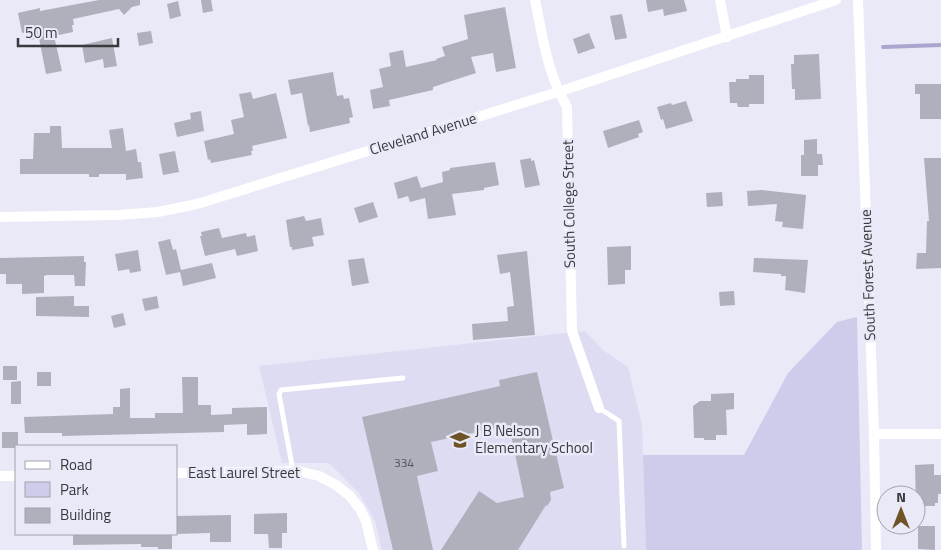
<svg xmlns="http://www.w3.org/2000/svg" width="941" height="550" font-family="'Titillium Web',sans-serif">
	<style>
		.built { fill: #dddcf2 }
		.green { fill: #cdcceb }
		.lines { fill: none; stroke-linecap: round; stroke-linejoin: round }
		.stream { stroke: #a9a7cf; stroke-width: 4 }
		.building { fill: #b0b0bd }
		.lane { stroke: #fff; stroke-width: 5 }
		.street { stroke: #fff; stroke-width: 10 }
		.labels { text-anchor: middle; stroke-width: 5; stroke-linejoin: round; paint-order: stroke }
		.number-label { font-size: 12px; fill: #57575e }
		.street-label { font-size: 15px; fill: #39393e; stroke: #e9e9f7 }
		.poi-label { font-size: 15px; fill: #39393e; stroke: #e9e9f7; text-anchor: start }
	</style>
	<rect width="100%" height="100%" fill="#e9e9f7"/>
	<path class="built" d="M585 331 604 351 628 367 642 425 646 550H382L375 521 359 493 329 463H282L259 366Z"/>
	<path class="green" d="M857 317 862 550H646L643 455H744L788 373 837 322Z"/>
	<g class="lines">
		<path class="stream" d="M883 47 941 45"/>
	</g>
	<path class="building" d="M99 0H140V5L132 7 124 15 119 9 73 19 74 25H72L73 32 54 36 62 71 46 74 39 38 30 40 29 32 22 33 18 13 40 8V11Z
		M201 0H211L213 11 203 13Z
		M646 0H684L687 11 664 16 663 9 648 12Z
		M178 1 181 16 170 19 167 4Z
		M505 7 516 68 496 72 493 53 471 57 476 73 433 87V90L389 100 390 106 373 109 370 90 383 87 379 69 391 66 389 53 403 50 406 67 437 60 436 59 445 56 442 47 468 39 464 15Z
		M622 14 627 38 615 40 610 16Z
		M151 31 153 43 139 46 137 33Z
		M589 33 595 48 578 54 573 39Z
		M112 38 117 66 104 68 103 59 85 63 82 45Z
		M819 54 821 99 795 100V89H792L791 64H794V55Z
		M333 72 337 96 343 95 344 99 349 98 353 117 349 118 350 123 310 132 309 125 308 126 302 93 291 95 288 80Z
		M749 75H764V104H749V107H738L737 103H730L729 82H736V79H749Z
		M915 84H941V119H920V94H915Z
		M251 92 253 99 276 93 287 138 252 146 253 151H251L252 155 211 163 210 159 208 160 204 141 234 134 231 120 244 117 239 94Z
		M686 101 693 121 666 129 663 119 661 120 657 107 671 103 672 105Z
		M201 111 204 131 177 137 174 123 191 119 190 113Z
		M639 120 643 132 638 134 639 137 608 148 603 131Z
		M50 126H61L62 148H112L109 130 123 128 126 151 136 149 138 162H141L143 178 126 180V174H99V177H89V174H20V159H33L34 133H50Z
		M817 139V154H822L823 165H818V176H801V155H804V140Z
		M175 151 179 172 163 175 159 154Z
		M531 158V161L534 160 540 185 525 188 520 160Z
		M924 158H941V268L916 269 917 253H926L927 221H929Z
		M495 162 499 185 484 188V190L452 194 456 215 428 219 425 198 410 202 408 196 398 199 394 183 417 176 421 188 443 182 442 172 450 170V168Z
		M762 190 806 195 803 229 782 227 783 222 775 221 777 204 748 206 747 191Z
		M722 192 723 206 707 207 706 193Z
		M373 202 378 217 359 223 354 208Z
		M304 216 306 221 321 218 324 235 312 237 314 246 292 250V247H290L286 220Z
		M219 228 222 238 246 233 247 237 255 235 258 251 237 256 235 249 205 256 200 236H202L201 232Z
		M170 239 173 250 176 249 181 270 212 263 216 278 183 286 180 272 166 275 158 242Z
		M631 246V270H625V284L608 285 607 247Z
		M138 250 141 271 130 273 129 269 118 271 115 254Z
		M527 251 535 335 473 340 472 324 508 321 507 307 514 306 510 272 500 274 497 255Z
		M84 256V262H86L85 286H75L74 275H47L44 276V293L22 294V284H6V274H0V258Z
		M364 258 369 283 352 286 348 260Z
		M754 258 808 260 805 293 785 290 786 276H781V274L753 272Z
		M734 291 735 305 720 306 719 292Z
		M74 296V306H89V317L36 316V297Z
		M157 296 159 308 145 311 142 299Z
		M123 313 126 325 114 328 111 316Z
		M3 366H17V380H3Z
		M37 372H51V386H37Z
		M537 372 564 488 550 492 551 500 547 506 546 505 518 550H441L479 491 497 503 524 497 509 425 431 442 438 471 417 476 433 550H393L362 417 500 386 499 380Z
		M182 377H198V405H211V415L232 414V408L267 407V434L247 435V424L224 425V432L62 436V433H25L24 417 113 414V407H120V389L130 388V418H155V413H183Z
		M21 381V404H11V382Z
		M734 393V409L726 410 727 435H716V440H704V438H694L693 406 700 401H711V394Z
		M2 432H18V446L16 448H2Z
		M934 464V475H941V494H938V503H935V506H916L915 465Z
		M287 513V533H282V548H269L268 534H254V514Z
		M231 515V542H210V533L176 534V516Z
		M918 526H935V550L918 549Z
		M73 534H172V549H158V547H141V544L73 545Z"/>
	<g class="lines">
		<path class="lane" d="M599 408 619 421 624 546
			M293 471 279 394 281 390 403 378"/>
		<path class="street" d="M535 0C543 38 547 73 567 107L572 331 599 408
			M720 0 727 37
			M858 0 874 434 876 550
			M0 217 118 215 158 212 197 204 558 92 836 0
			M874 434H941
			M176 473 298 471 319 476 336 485 350 496 360 509 366 521 373 550
			M0 476H16"/>
	</g>
	<defs>
		<symbol id="school-bare" viewBox="-9 -9 18 18"><path d="M0-5L7-2L0 1L-7-2ZM-4 1L0 2.5L4 1V4Q0 6-4 4Z" fill="#6f5326" stroke="#e9e9f7" stroke-width="2.5" paint-order="stroke"/></symbol>
	</defs>
	<g fill-rule="evenodd">
		<use href="#school-bare" x="446" y="426" width="28" height="28"/>
	</g>
	<g class="labels">
		<g class="number-label">
			<text x="404" y="467">334</text>
		</g>
		<g class="street-label">
			<text transform="translate(423 134) rotate(-17)" y="5">Cleveland Avenue</text>
			<text transform="translate(569 204) rotate(-91)" y="5">South College Street</text>
			<text transform="translate(868 275) rotate(-92)" y="5">South Forest Avenue</text>
			<text x="244" y="478">East Laurel Street</text>
		</g>
		<g class="poi-label">
			<text x="475" y="436">J B Nelson<tspan x="475" dy="17">Elementary School</tspan></text>
		</g>
	</g>
	<rect x="15" y="445" width="162" height="90" fill="#e9e9f7" stroke="#a3a3ad"/>
	<rect x="25" y="461" width="25" height="8" fill="#ffffff" stroke="#a3a3ad"/>
	<text x="60" y="470" font-size="15" fill="#39393e">Road</text>
	<rect x="25" y="482" width="25" height="15" fill="#cdcceb" stroke="#a3a3ad"/>
	<text x="60" y="495" font-size="15" fill="#39393e">Park</text>
	<rect x="25" y="508" width="25" height="15" fill="#b0b0bd" stroke="#a3a3ad"/>
	<text x="60" y="520" font-size="15" fill="#39393e">Building</text>
	<g transform="translate(901 510)"><circle r="24" fill="#e9e9f7" stroke="#a3a3ad"/>
	<path d="M0-4L9 19L0 12L-9 19Z" fill="#6f5326"/>
	<text y="-8" font-size="14" font-weight="bold" text-anchor="middle" fill="#39393e">N</text>
	</g>
	<path d="M18 38v8h100v-8" fill="none" stroke="#39393e" stroke-width="2.5"/>
	<text x="25" y="38" font-size="15" fill="#39393e" stroke="#e9e9f7" stroke-width="4" paint-order="stroke">50 m</text>
</svg>
